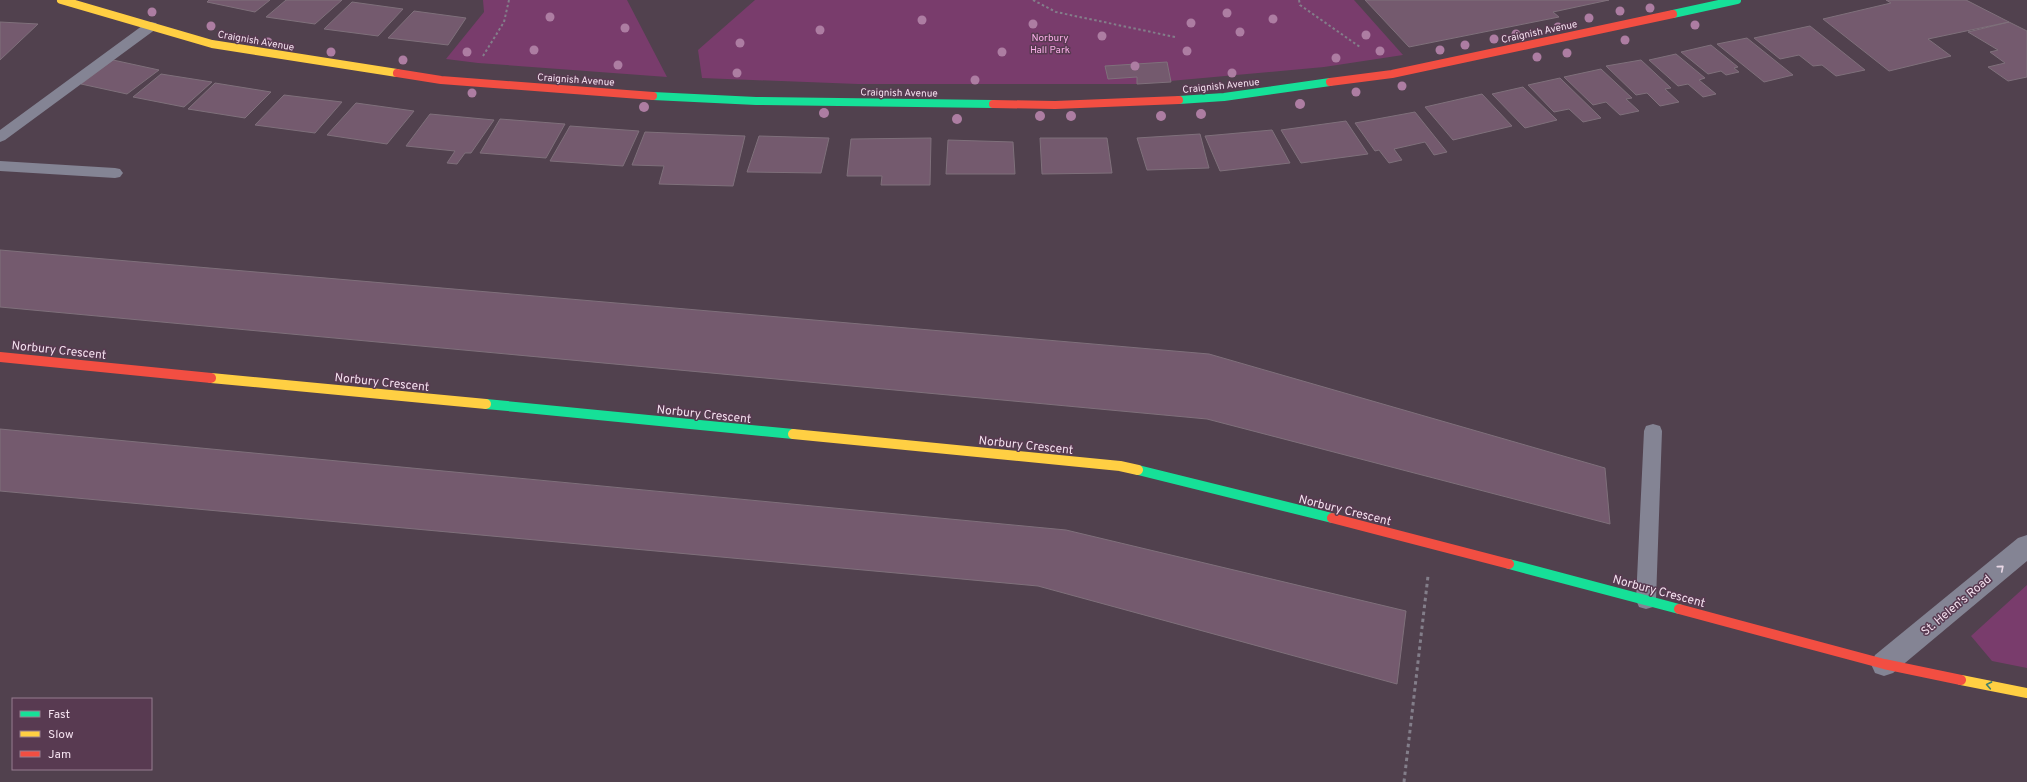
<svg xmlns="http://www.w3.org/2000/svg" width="2027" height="782" font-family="Overpass,sans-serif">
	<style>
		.green { fill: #793c6c }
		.building { fill: #745a6e; stroke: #7f707b }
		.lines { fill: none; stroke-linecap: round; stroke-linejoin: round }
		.path-far1 { stroke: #837e8a; stroke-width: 2; stroke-dasharray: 2.5 2.5; stroke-linecap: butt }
		.path { stroke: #837e8a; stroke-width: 3; stroke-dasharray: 3.5 3.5; stroke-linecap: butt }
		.lane { fill: #848494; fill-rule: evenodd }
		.street { fill: #848494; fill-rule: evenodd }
		.fast-far1 { stroke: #16e098; stroke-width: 8 }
		.fast { stroke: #16e098; stroke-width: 10 }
		.slow-far1 { stroke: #ffcf43; stroke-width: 8 }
		.slow { stroke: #ffcf43; stroke-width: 10 }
		.jam-far1 { stroke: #f24e42; stroke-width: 8 }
		.jam { stroke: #f24e42; stroke-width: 10 }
		.tree { fill: #ad7da2 }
		.oneway { stroke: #e9d8e6 }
		.oneway2 { stroke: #3e7c6d }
		.labels { text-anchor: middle; stroke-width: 3; stroke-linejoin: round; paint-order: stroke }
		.far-street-label { font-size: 10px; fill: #f4e1ef; stroke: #583a51 }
		.far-park-label { font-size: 10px; fill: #f8aee6; stroke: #583a51 }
		.street-label { font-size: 12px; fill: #f4e1ef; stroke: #583a51 }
	</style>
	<rect width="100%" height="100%" fill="#51414e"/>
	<path class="green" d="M483 0H627L667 77 478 63 446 59 484 12Z
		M755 0H1354L1403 55 1324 67 1137 84H858L702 78 698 50Z
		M2027 585V668L1992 661 1971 636Z"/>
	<path class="building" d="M209 0H270L255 12 207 2Z
		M286 0H342L315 24 266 17Z
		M1365 0H1609L1553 12 1559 17 1409 47Z
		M1886 0H1966L2009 22 1928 39 1951 56 1889 71 1823 19 1891 3Z
		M352 2 403 9 378 36 324 29Z
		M414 11 466 18 448 45 388 38Z
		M0 22 38 24 0 60Z
		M2009 22 2027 31V77L2008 81 1988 67 2005 63 1990 52 1998 50 1968 32Z
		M1810 26 1865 70 1836 76 1822 65 1813 66 1799 55 1780 59 1754 38Z
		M1747 38 1793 75 1764 82 1717 44Z
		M1711 45 1738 67 1734 68 1739 72 1726 75 1721 71 1708 74 1681 52Z
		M1676 54 1705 78 1699 80 1716 94 1703 97 1688 84 1678 86 1649 60Z
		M113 60 159 70 127 94 81 84Z
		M1641 60 1671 88 1665 89 1679 102 1660 106 1647 93 1636 95 1606 66Z
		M1167 62 1171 82 1137 84V77L1108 79 1105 66Z
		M1601 69 1632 98 1626 99 1639 111 1620 115 1606 102 1593 105 1564 77Z
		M161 74 212 82 184 107 133 97Z
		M1560 78 1601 118 1583 122 1569 109 1554 112 1528 85Z
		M215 83 271 92 245 118 188 109Z
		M1523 87 1557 120 1525 128 1492 94Z
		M1482 94 1512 126 1453 140 1425 107Z
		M284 95 342 102 315 133 255 125Z
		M356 103 414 111 387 144 327 135Z
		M1415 112 1447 152 1434 155 1425 142 1394 149 1402 160 1389 163 1379 150 1375 151 1355 123Z
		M430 114 494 120 471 153H465L457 164 447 163 455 151 406 146Z
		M500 119 565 124 546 158 480 153Z
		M1346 121 1368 154 1301 163 1281 130Z
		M570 126 639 131 623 166 550 161Z
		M1272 130 1290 163 1220 171 1205 136Z
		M645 132 745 136 733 186 659 184 664 166 632 165Z
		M1200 134 1209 168 1147 170 1137 138Z
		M759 136 829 138 821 173 747 172Z
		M931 138 930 185H881L882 176H847L851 139Z
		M1040 138H1107L1112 173 1042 174Z
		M948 140 1013 142 1015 174H946Z
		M0 250 1209 354 1605 468 1610 524 1207 419 0 307Z
		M0 429 1066 530 1406 611 1397 684 1038 586 0 491Z"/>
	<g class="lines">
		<path class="path-far1" d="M1033 0 1056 12 1175 37
			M1299 0 1300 5 1360 47
			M483 56 504 22 509 0"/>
		<path class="path" d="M1404 782 1428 576"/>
		<path class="lane" d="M151 22 156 23 158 26 156 29 5 140 0 142V130L146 23Z
			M0 161 115 168 120 169 123 173 120 177 115 178 0 171Z
			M1653 424 1660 426 1662 431 1656 600 1653 607 1646 609 1639 607 1636 600 1644 431 1646 426Z"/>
		<path class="street" d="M2027 535V561L1893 673 1884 676 1875 673 1871 664 1875 655 2018 538Z"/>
		<path class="fast-far1" d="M1673 14 1737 0
			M653 96 756 101 993 104
			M1179 100 1224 97 1330 82"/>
		<path class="fast" d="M486 404 793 434
			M1138 470 1332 518
			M1509 564 1679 609"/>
		<path class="slow-far1" d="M61 0 212 44 397 73"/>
		<path class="slow" d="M211 378 486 404
			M793 434 1120 466 1138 470
			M1961 680 2027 693"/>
		<path class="jam-far1" d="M397 73 441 80 653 96
			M1330 82 1392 74 1673 14
			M993 104 1055 105 1179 100"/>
		<path class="jam" d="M0 357 211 378
			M1332 518 1509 564
			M1679 609 1884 664 1961 680"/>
	</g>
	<g class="tree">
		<circle cx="1650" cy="8" r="4.5"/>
		<circle cx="1620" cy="11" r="4.5"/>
		<circle cx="152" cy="12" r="4.5"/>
		<circle cx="1227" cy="13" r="4.5"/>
		<circle cx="550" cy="17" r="4.5"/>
		<circle cx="1589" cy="18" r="4.5"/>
		<circle cx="1273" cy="19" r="4.5"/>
		<circle cx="922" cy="20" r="4.5"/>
		<circle cx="1191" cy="23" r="4.5"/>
		<circle cx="1033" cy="24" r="4.5"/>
		<circle cx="1695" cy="25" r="4.5"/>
		<circle cx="211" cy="26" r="4.5"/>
		<circle cx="1558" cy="27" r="4.5"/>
		<circle cx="625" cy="28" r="4.5"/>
		<circle cx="820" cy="30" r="4.5"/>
		<circle cx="1240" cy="32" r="4.5"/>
		<circle cx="1516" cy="34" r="4.5"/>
		<circle cx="1366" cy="35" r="4.5"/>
		<circle cx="1102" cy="36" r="4.5"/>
		<circle cx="1494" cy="39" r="4.5"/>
		<circle cx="1625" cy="40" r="4.5"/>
		<circle cx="268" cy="42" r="4.5"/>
		<circle cx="740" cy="43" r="4.5"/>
		<circle cx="1465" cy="45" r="4.5"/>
		<circle cx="534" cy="50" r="4.5"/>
		<circle cx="1440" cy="50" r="4.5"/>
		<circle cx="1187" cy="51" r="4.5"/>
		<circle cx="1380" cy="51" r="4.5"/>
		<circle cx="331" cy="52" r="4.5"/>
		<circle cx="467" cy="52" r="4.5"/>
		<circle cx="1002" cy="52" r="4.5"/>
		<circle cx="1567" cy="53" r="4.5"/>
		<circle cx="1537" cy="57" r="4.5"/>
		<circle cx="1336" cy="58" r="4.5"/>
		<circle cx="403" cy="60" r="4.5"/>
		<circle cx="618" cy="65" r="4.5"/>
		<circle cx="1135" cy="66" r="4.5"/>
		<circle cx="737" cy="73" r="4.5"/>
		<circle cx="1232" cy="73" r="4.5"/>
		<circle cx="975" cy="80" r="4.5"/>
		<circle cx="1402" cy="86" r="4.5"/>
		<circle cx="1356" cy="92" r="4.5"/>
		<circle cx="472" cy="93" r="4.5"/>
		<circle cx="1300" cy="104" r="5"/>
		<circle cx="644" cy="107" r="5"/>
		<circle cx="824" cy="113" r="5"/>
		<circle cx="1201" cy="114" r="5"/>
		<circle cx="1040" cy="116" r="5"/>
		<circle cx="1071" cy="116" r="5"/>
		<circle cx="1161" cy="116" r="5"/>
		<circle cx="957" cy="119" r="5"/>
	</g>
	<defs><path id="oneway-chevron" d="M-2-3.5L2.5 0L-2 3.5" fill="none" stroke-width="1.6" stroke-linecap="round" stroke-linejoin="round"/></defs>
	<use class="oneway" href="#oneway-chevron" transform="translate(2001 568) rotate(-40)"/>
	<use class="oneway2" href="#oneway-chevron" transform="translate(1989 685) rotate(-169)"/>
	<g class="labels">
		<g class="far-street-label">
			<text transform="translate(1539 31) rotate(-12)" y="4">Craignish Avenue</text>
			<text transform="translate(256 40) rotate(10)" y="4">Craignish Avenue</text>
			<text transform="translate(576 79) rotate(4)" y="4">Craignish Avenue</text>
			<text transform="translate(1221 85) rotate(-6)" y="4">Craignish Avenue</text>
			<text transform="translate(899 92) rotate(1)" y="4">Craignish Avenue</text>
		</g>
		<g class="far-park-label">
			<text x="1050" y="41">Norbury<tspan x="1050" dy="12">Hall Park</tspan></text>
		</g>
		<g class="street-label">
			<text transform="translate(59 350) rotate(6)" y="4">Norbury Crescent</text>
			<text transform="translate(382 382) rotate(6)" y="4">Norbury Crescent</text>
			<text transform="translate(704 414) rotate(6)" y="4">Norbury Crescent</text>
			<text transform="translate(1026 445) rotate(6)" y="4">Norbury Crescent</text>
			<text transform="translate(1345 510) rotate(14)" y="4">Norbury Crescent</text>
			<text transform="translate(1659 591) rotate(15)" y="4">Norbury Crescent</text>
			<text transform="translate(1956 605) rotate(-40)" y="4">St. Helen's Road</text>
		</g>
	</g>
	<rect x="12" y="698" width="140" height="72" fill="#583a51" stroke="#967d90"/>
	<rect x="20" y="711" width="20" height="6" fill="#16e098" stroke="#967d90"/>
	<text x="48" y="718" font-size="12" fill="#f4e1ef">Fast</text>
	<rect x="20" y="731" width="20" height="6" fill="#ffcf43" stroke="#967d90"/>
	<text x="48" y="738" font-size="12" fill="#f4e1ef">Slow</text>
	<rect x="20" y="751" width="20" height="6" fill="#f24e42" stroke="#967d90"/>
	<text x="48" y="758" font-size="12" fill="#f4e1ef">Jam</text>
</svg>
